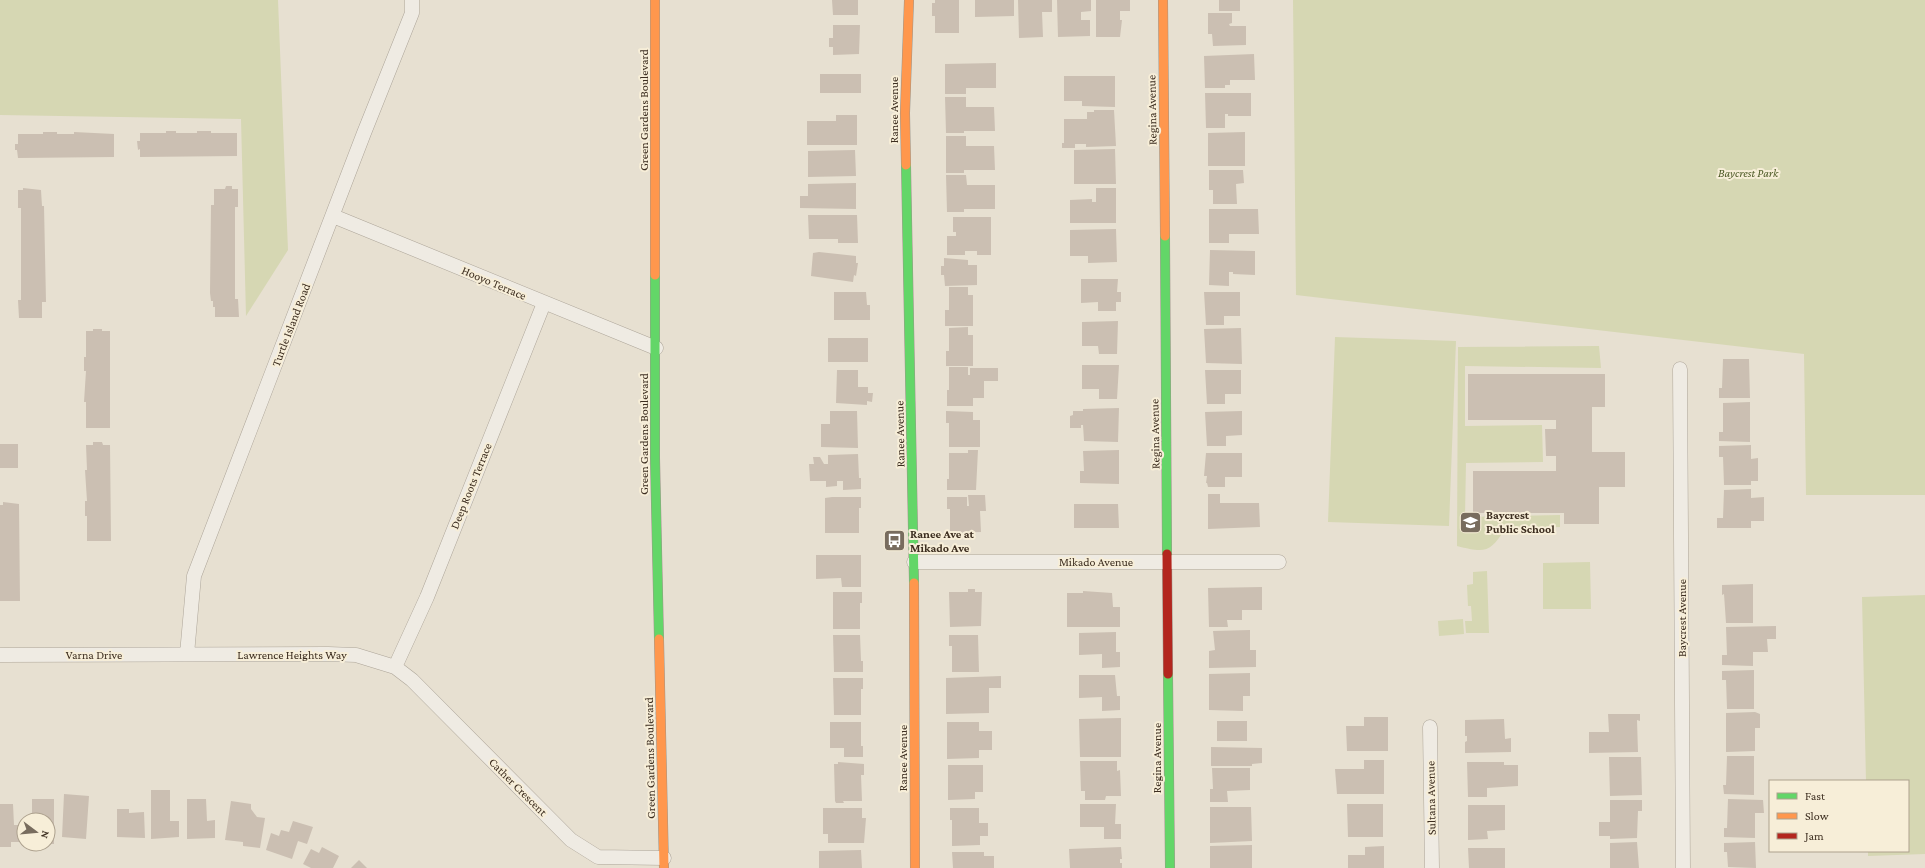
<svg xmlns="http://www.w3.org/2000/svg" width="1925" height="868" font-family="'Crimson Pro',serif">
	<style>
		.green { fill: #d6d7b3 }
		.building { fill: #cbbfb2 }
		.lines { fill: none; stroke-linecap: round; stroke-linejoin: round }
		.street-casing { stroke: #ada599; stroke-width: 15 }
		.fast-casing { stroke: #9c958a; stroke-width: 10 }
		.slow-casing { stroke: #9c958a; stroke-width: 10 }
		.jam-casing { stroke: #9c958a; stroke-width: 10 }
		.street { stroke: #efebe3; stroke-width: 14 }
		.fast { stroke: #63d668; stroke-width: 9 }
		.slow { stroke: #ff974d; stroke-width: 9 }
		.jam { stroke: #b3261e; stroke-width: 9 }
		.labels { text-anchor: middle; stroke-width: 4; stroke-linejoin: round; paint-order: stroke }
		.street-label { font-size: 12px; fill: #3d2e20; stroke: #f7eed8 }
		.park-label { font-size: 12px; font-style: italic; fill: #4d5a26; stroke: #f7eed8 }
		.poi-label { font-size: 12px; font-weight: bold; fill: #3d2e20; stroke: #f7eed8; text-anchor: start }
	</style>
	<rect width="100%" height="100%" fill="#e7e0d1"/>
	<path class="green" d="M0 0H278L288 250 246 316 241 119 0 115Z
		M1293 0H1925V495H1806L1804 354 1296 295Z
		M1335 337 1456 341 1449 526 1328 522Z
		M1599 346 1601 368 1465 366V426L1542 425 1543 462 1466 463 1465 517 1560 515V527L1505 529C1490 553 1485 553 1457 546L1458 347Z
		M1590 562 1591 609H1543V563Z
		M1487 571 1489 633H1466L1465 621H1472L1471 606H1468L1467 585 1473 584V572Z
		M1925 595V854L1868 856V851H1908V781H1866L1862 597Z
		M1463 619 1464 634 1439 636 1438 621Z"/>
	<path class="building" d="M832 0H858V15H833Z
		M935 0H959V33H935V16H932V3H935Z
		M975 0H1014V16L975 17Z
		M1018 0H1052V12H1042L1043 37 1019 38Z
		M1057 0H1091V11L1081 12V20H1090V36L1058 37Z
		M1096 0H1130V11H1120V20H1122L1120 37H1096Z
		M1219 0H1240V11H1219Z
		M1208 13H1232V23L1229 24 1230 26H1246V45L1213 46 1212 34H1208Z
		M833 25H860L859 54 833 55V47H829V38H833Z
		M1254 54 1255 80H1230V85H1225V88H1205L1204 56Z
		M996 63V88H966V94H945V64Z
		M820 74H861V93H820Z
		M1064 76H1115V107L1082 106V101H1064Z
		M1205 93H1251V116H1228V114H1225V128H1206Z
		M945 97H966V107H994L995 131H964V133H946Z
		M1094 110H1114L1116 146 1086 147V144H1075V148H1062V143H1064V119H1087V112H1094Z
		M836 115H857V145H807V121H836Z
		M166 131H176V133H197V131H211V133H237V156L140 157V149L138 150 137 141H140V133H166Z
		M43 132H57V134H74V132L114 134V157L18 158 17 150H15V144H18V134H43Z
		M1245 132V166H1208V133Z
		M946 136H966V146H994L995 170H964V173H946Z
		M1115 149 1116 184H1074V150Z
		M855 150 856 176 808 177V151Z
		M1209 170H1243L1244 183 1236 184 1237 204H1213V190H1209Z
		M946 175H966L967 185H995V209H964V212H947Z
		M856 183V209L800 208V196H808V184Z
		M226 186H232V189H238V207H235V299H238L239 317H215V307H213V301H211L210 293 211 205H214V189H225Z
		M23 188 41 190 42 206H44L46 302H42V318H19L18 300H21V208H18V190H23Z
		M1096 188H1116V223H1070V200L1092 199V202H1096Z
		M1209 209H1258L1259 234H1229V243H1209Z
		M808 215H857L858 243H838V239H809Z
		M953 217H991V255H977V251H965V255H947V236H956V232H953Z
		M1116 229 1117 262 1088 263V256H1070V230Z
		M1210 250 1255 251V275L1233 274V272H1229V286L1209 285Z
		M819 252 856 256V263H858L856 276 854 275 853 282 811 276 813 253Z
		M944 258 968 260V265H977V285L945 286 944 275H941V266H944Z
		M1081 279H1118L1117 292H1121V302H1116V311H1098V302L1081 303Z
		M949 287H968V295H973V326H945V310H949Z
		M834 292H866L867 305H870V320H834Z
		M1204 292H1240V316H1224V325H1206Z
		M1118 321 1117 354H1099L1098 346H1082V322Z
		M968 327V335H973V366H946V351H949V328Z
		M1241 328 1242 364 1206 363 1204 329Z
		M93 329H102V331H110V428H86V402H84L86 371H84V357H86V331H93Z
		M828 338H868V362H828Z
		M1723 359H1749L1750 398H1719V388H1722Z
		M1082 365H1119L1117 399H1099V389H1082Z
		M949 367H968V375H970V368H998V381H984V398H973V406H947V390H949Z
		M837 370H858V387H868V393H873L872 402 867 401V405L836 403Z
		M1205 370H1241V394H1225V404H1207Z
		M1468 374H1605V407H1592V452H1625V487H1599V524H1564V513H1473V471H1556V456H1546L1545 429H1556V420H1468Z
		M1750 402V442L1719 441V432H1723V403Z
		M1119 408 1118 442 1084 441 1083 425H1081V428H1070V416L1073 415V411H1083V409Z
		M830 411H857L858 448 821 447V424H830Z
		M946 411 973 412V420H980V447H949V423H946Z
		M1242 411V435L1226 436V446H1207L1205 412Z
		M93 442H102L103 445H110L111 541H87V516H85V501H87L85 470H87L86 445H93Z
		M0 444H18V468H0Z
		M1751 445V459L1758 458V481H1751V485H1724L1723 457H1719V446Z
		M968 450H978L976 490H947V479H949V453H968Z
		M1119 450V484L1080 483V471H1084L1083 451Z
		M1206 453H1242V477H1225V487H1208L1207 483H1206L1207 476H1204Z
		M858 454 859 478H861V489L843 490V481H837V486L826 487V481H810L809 464H814L813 457H820L824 464H828V455Z
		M1751 489V498L1764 497V521H1751V528H1717V518H1723L1724 490Z
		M1208 494H1220V503H1259L1260 527 1208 529Z
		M968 495H985L986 511H980L981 532 950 533V509H947V497H967V506H969Z
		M832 497H861V508H859V533H825V498Z
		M3 502 19 504 20 601H0V505H3Z
		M1074 504H1118L1119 528H1074Z
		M816 555H861V587H842L841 578 816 579Z
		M1753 584V623H1726L1724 594 1722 595V585Z
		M1262 587V610H1242V620H1227L1228 627H1209L1208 588Z
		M968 589H975V592H982L981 626 950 627 949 592H968Z
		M1083 591 1112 593 1113 607H1120V627H1067V593H1083Z
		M833 592H862V603H860V629H833Z
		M1776 626V639H1767L1768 652H1753V666L1722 665V655H1727L1726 627Z
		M1250 630V650H1256V667L1209 668V651L1215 650 1213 631Z
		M1116 632V652H1120V667L1102 668V654L1079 655V633Z
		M833 635H860L861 661H863V672H834Z
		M949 635H978L979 672H952V646H949Z
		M1754 670V709H1727L1726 680H1722V671Z
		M1250 673V696H1243V711L1209 710V674Z
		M1079 675H1115L1117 696H1120V710L1102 711V697L1079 698Z
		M1001 676V688H989V713L946 714V678Z
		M833 678H863V689H861V715H834Z
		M1755 712 1760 714V728H1755V751L1726 752V713Z
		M1608 714H1640V721L1637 720 1638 752 1589 753V732H1609Z
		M1364 717H1388V751H1347L1346 726H1364Z
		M1121 718V757H1080L1079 719Z
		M1504 719 1505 739 1511 738V752L1465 753V742L1467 741V736H1465V720Z
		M1217 721H1247V741H1217Z
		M830 722H861V746H863V757H844V748H830Z
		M947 722H979V731H992V750H979V758L947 759Z
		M1211 747 1262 748V763L1252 764V766H1211Z
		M1727 756H1754V795L1724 794 1723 785H1726Z
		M1609 757H1641L1642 795 1610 796Z
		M1364 760H1384V794H1337L1335 769H1364Z
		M1080 761H1117V771L1120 770 1121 796H1106L1105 800H1085V791H1081Z
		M838 762 864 764V775H861L862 801H843L844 803H836L835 801 834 764H838Z
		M1467 762H1504V765H1518V786L1487 788V797H1468Z
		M948 765H983V792H975V799L948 800Z
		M1212 768H1250V790L1227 791 1228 802H1210V789H1213Z
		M151 790H170V821H179V837L151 839Z
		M64 794 89 796 86 839 62 837Z
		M32 799H54V844H48V820H32Z
		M187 799H206L207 821 215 820V838L187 839Z
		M1728 799 1763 800 1764 813H1755V838L1724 837V828H1727Z
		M1610 800H1642V811H1638L1637 838 1610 839V836H1599V822H1610Z
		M231 801 251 804V809L257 817 265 818 260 848 243 846V842L225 840Z
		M0 804H13L14 825H22L23 842H11V847H0Z
		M1080 804H1116L1115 824H1121V839H1104V827H1080Z
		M1347 804H1383V837H1348Z
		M1468 805H1505V830L1487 831 1488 839 1468 840Z
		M1210 807H1251L1252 841 1210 843Z
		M823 808H862V818H866L864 843H828V834H823Z
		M950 808H979V823H988V836H980V845L952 846V820H950Z
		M117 809H129V813L144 812 145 838 117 837Z
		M293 821 313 827 307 844 298 841 292 859 266 850 271 833 279 836 281 830 289 832Z
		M1637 842 1639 868H1610V843Z
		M1755 842 1756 868 1728 867 1727 852H1724V843Z
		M1252 845V868H1210V846Z
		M1384 846V868H1348V855H1365V847Z
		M322 847 339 856 333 868H311L303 864 311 849 319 853Z
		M1121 847 1122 859H1120V863H1122V868H1070L1069 849Z
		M1468 848H1505V868H1469Z
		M861 850 862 868H819V851Z
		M952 852H984V856H994V868H953Z
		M359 860 367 868H351Z"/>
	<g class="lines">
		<defs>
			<path id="street" d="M333 216 656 348
				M1680 369 1683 868
				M914 562H1279
				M187 654 194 576 364 133 412 13V0
				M0 655 328 654 356 655 395 667 412 680 571 840 598 857 664 858
				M395 667 427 597 544 303
				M1430 727 1432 868"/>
			<path id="fast" d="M906 165 914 583
				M1165 236 1167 554
				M655 275V458L659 639
				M1168 674 1170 868"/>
			<path id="slow" d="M655 0V275
				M1163 0 1165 236
				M906 165 905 113 909 0
				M914 583 915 868
				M659 639 664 868"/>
			<path id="jam" d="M1167 554 1168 674"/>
		</defs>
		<use href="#street" class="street-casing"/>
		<use href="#fast" class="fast-casing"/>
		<use href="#slow" class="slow-casing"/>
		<use href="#jam" class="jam-casing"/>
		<use href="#street" class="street"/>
		<use href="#fast" class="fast"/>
		<use href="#slow" class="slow"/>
		<use href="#jam" class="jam"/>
	</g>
	<defs>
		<symbol id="school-square" viewBox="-11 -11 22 22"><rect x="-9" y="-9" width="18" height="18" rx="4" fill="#786c5e" stroke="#f7eed8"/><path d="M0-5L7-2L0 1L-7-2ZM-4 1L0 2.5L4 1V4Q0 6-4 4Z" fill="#fff"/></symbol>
		<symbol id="bus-square" viewBox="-11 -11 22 22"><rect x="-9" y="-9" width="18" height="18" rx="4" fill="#786c5e" stroke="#f7eed8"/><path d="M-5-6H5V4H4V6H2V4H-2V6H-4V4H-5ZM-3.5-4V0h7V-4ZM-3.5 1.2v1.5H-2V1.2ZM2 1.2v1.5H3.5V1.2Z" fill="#fff"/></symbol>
	</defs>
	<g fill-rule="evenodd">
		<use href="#school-square" x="1458" y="510" width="25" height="25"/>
		<use href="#bus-square" x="882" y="528" width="25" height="25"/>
	</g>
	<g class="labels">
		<g class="street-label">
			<text transform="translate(644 110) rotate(-90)" y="4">Green Gardens Boulevard</text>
			<text transform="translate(894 110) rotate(-90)" y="4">Ranee Avenue</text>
			<text transform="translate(1152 110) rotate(-91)" y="4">Regina Avenue</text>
			<text transform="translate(494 283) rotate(23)" y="4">Hooyo Terrace</text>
			<text transform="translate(291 325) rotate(-69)" y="4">Turtle Island Road</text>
			<text transform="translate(644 434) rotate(-90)" y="4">Green Gardens Boulevard</text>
			<text transform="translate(900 434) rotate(-91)" y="4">Ranee Avenue</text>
			<text transform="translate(1155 434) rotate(-91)" y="4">Regina Avenue</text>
			<text transform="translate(471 486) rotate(-68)" y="4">Deep Roots Terrace</text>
			<text x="1096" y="566">Mikado Avenue</text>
			<text transform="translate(1682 618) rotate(-90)" y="4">Baycrest Avenue</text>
			<text x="94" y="659">Varna Drive</text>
			<text x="292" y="659">Lawrence Heights Way</text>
			<text transform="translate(650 758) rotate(-91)" y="4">Green Gardens Boulevard</text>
			<text transform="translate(903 758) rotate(-90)" y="4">Ranee Avenue</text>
			<text transform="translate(1157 758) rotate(-90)" y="4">Regina Avenue</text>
			<text transform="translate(518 787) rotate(45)" y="4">Cather Crescent</text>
			<text transform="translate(1431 798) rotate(-91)" y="4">Sultana Avenue</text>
		</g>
		<g class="park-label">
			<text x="1748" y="177">Baycrest Park</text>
		</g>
		<g class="poi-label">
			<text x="1486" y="519">Baycrest<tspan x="1486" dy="14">Public School</tspan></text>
			<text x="910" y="538">Ranee Ave at<tspan x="910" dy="14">Mikado Ave</tspan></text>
		</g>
	</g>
	<rect x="1769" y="780" width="140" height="72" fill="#f7eed8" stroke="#ada18e"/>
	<rect x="1777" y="793" width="20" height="6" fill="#63d668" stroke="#ada18e"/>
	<text x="1805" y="800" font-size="12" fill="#3d2e20">Fast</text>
	<rect x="1777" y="813" width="20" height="6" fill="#ff974d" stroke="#ada18e"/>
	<text x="1805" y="820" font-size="12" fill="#3d2e20">Slow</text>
	<rect x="1777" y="833" width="20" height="6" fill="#b3261e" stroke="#ada18e"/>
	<text x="1805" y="840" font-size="12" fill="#3d2e20">Jam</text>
	<g transform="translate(36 832) rotate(106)"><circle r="19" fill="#f7eed8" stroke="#ada18e"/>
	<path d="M0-3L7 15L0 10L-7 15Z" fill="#786c5e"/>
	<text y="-6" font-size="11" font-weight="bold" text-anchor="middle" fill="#3d2e20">N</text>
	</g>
</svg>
